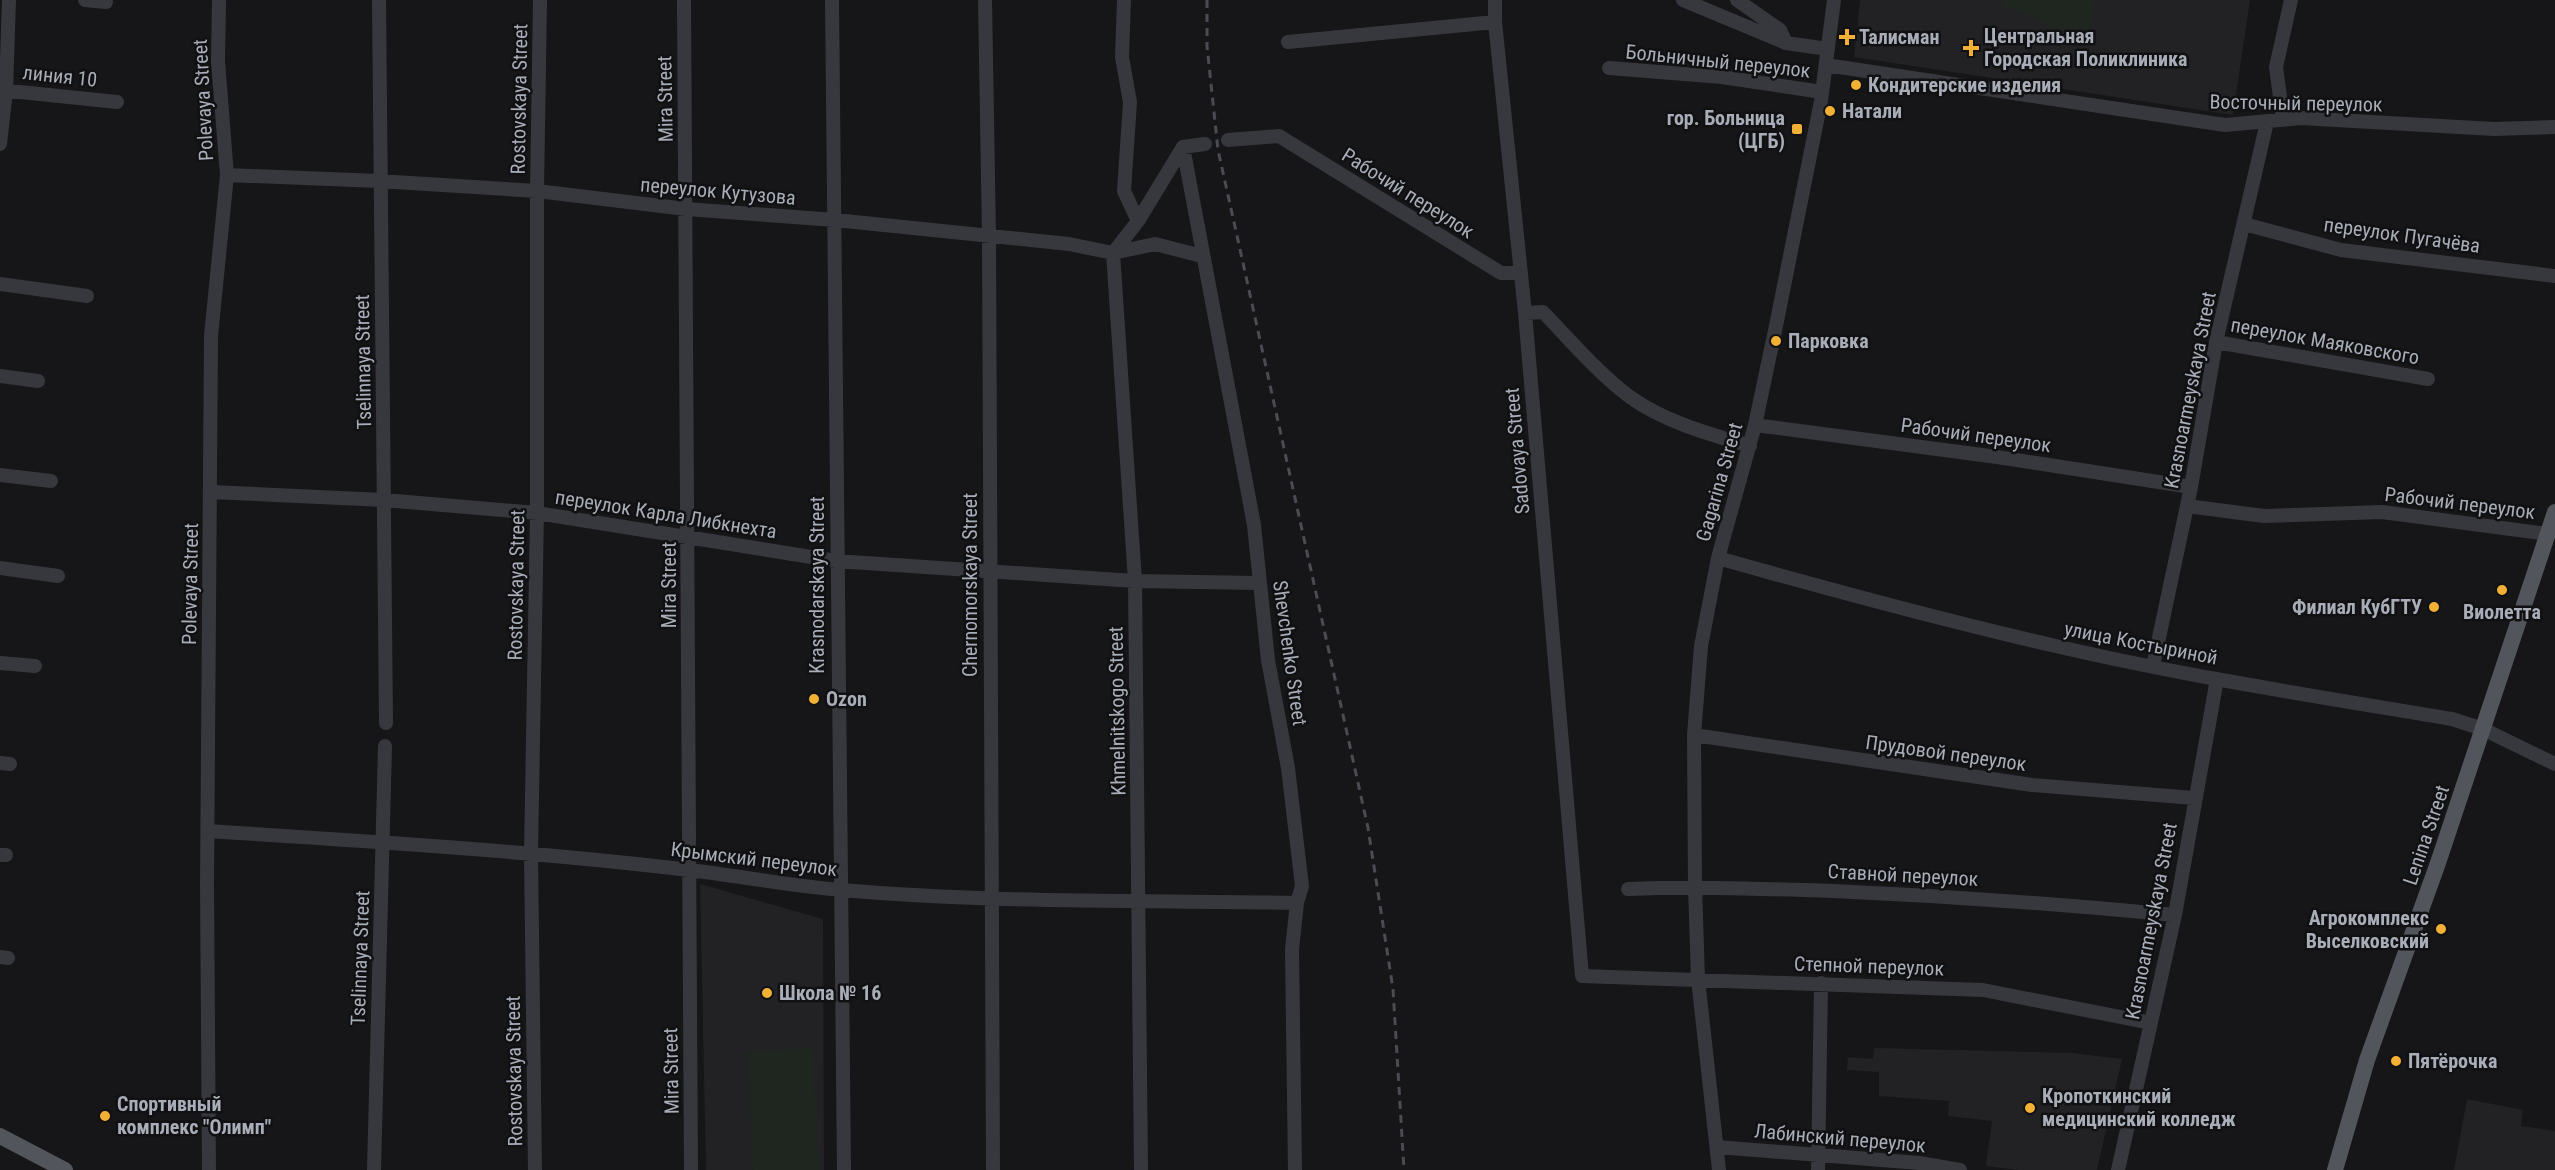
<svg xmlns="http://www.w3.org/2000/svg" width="2555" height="1170" font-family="'Roboto Condensed',sans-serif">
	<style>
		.built { fill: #222225 }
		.green { fill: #1e261f }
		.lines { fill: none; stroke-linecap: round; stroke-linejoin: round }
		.minor { stroke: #37383d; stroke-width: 14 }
		.major { stroke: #53555c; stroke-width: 16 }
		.rail { stroke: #4a4c52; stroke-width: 3; stroke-dasharray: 8 6; stroke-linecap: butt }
		.poi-dot { fill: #f2b134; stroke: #111113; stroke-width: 2 }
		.labels { text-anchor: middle; stroke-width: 5; stroke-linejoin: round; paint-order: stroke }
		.poi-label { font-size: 20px; font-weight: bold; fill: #a8adb8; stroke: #111113; text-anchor: start }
		.street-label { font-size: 20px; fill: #a8adb8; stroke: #111113 }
	</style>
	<rect width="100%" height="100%" fill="#161618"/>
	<path class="built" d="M1860 0H2250L2233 115 1854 57Z
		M700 884 823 919 824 1170H706Z
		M1874 1048 2073 1053 2122 1059 2097 1170H2018L1986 1166 1992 1121 1948 1116 1949 1101 1879 1096V1072L1847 1070 1848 1057 1873 1059Z
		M2467 1099 2523 1110 2521 1126 2555 1131V1170H2454Z"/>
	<path class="green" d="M2003 0H2094L2088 40 2077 38 2014 9 2002 8Z
		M813 1048 818 1170H753L748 1051Z"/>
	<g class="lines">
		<path class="minor" d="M85 0 106 2
			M379 0 386 723
			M684 0 691 1170
			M832 0 844 1170
			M985 0 989 236 993 1170
			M1124 0 1122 57 1130 102 1124 191 1138 221
			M1495 0V22L1525 313 1582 976 1983 990 2151 1023
			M1683 0 1786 43 1828 49
			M1737 0 1780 30 1786 43
			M1288 42 1495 22
			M1826 65 2225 125 2301 118 2494 129 2555 127
			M1609 68 1722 77 1822 92
			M0 90 117 102
			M2283 119 2276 67 2291 0
			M1228 140 1279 136 1501 273H1520
			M0 144 6 91 9 0
			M1183 147 1254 525 1268 660 1288 768 1302 886 1297 903 1292 949 1295 1170
			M227 175 379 181 537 191 686 209 835 220 1069 244 1113 253 1155 244 1202 256
			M2244 224 2341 250 2555 276
			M0 284 87 296
			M1525 313 1543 312C1571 341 1598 373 1630 397 1665 422 1709 434 1750 446
			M2216 342 2428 379
			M0 376 38 381
			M1755 425 1997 457 2191 487
			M0 475 51 481
			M211 492 384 500 537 513 836 561 1135 581 1259 583
			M2187 506 2264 516 2382 512 2548 534
			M1718 558C1831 590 1945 621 2060 647 2189 677 2321 697 2452 719L2483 729 2555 764
			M0 568 58 576
			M0 663 35 666
			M2153 666 2191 487 2216 342 2267 122
			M1694 735 2032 785 2194 798
			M0 763 10 764
			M208 831C368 841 529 851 689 870 740 876 791 886 842 890 993 903 1145 900 1297 903
			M0 855H6
			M1628 889C1697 886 1765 889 1833 891 1948 896 2061 904 2175 915
			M0 957 8 958
			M1717 1147 1919 1163 1960 1170
			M209 1170 207 884 211 336 227 175 218 61 219 0
			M374 1170 385 746
			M535 1170 531 854 537 513V191L540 0
			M1141 1170 1135 581 1113 253 1138 221 1183 147 1205 144
			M1719 1170 1698 979 1695 886 1694 735 1701 646 1718 558 1755 425 1777 321 1821 101 1834 0
			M1818 1170 1821 983
			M2118 1170 2175 915 2217 679"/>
		<path class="major" d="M0 1136 65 1170
			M2335 1170 2367 1060 2438 863 2555 512"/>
		<path class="rail" d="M1207 0V46L1218 150 1368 828 1393 989 1404 1170"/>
	</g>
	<g class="poi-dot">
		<path d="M1844 28h6v6h6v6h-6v6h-6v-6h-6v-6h6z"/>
		<path d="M1968 39h6v6h6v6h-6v6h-6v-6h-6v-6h6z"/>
		<circle cx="1856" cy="85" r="6"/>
		<circle cx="1830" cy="111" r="6"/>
		<rect x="1791" y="123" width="12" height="12" rx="3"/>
		<circle cx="1776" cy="341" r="6"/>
		<circle cx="2502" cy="590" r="6"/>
		<circle cx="2434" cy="607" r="6"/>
		<circle cx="814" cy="699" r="6"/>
		<circle cx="2441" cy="929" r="6"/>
		<circle cx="767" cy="993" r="6"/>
		<circle cx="2396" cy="1061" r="6"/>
		<circle cx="2030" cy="1108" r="6"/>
		<circle cx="105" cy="1116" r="6"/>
	</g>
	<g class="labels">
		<g class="poi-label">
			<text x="1984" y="43">Центральная<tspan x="1984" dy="23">Городская Поликлиника</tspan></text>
			<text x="1859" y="44">Талисман</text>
			<text x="1868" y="92">Кондитерские изделия</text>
			<text x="1842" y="118">Натали</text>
			<text x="1785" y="125" text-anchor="end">гор. Больница<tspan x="1785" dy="23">(ЦГБ)</tspan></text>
			<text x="1788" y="348">Парковка</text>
			<text x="2422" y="614" text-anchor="end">Филиал КубГТУ</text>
			<text x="2502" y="619" text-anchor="middle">Виолетта</text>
			<text x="826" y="706">Ozon</text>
			<text x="2429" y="925" text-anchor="end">Агрокомплекс<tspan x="2429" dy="23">Выселковский</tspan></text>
			<text x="779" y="1000">Школа № 16</text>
			<text x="2408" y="1068">Пятёрочка</text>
			<text x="2042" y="1103">Кропоткинский<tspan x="2042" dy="23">медицинский колледж</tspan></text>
			<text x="117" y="1111">Спортивный<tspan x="117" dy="23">комплекс "Олимп"</tspan></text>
		</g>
		<g class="street-label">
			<text transform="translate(1718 61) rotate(6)" y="7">Больничный переулок</text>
			<text transform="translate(60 76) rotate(6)" y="7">линия 10</text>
			<text transform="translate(519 99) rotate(-89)" y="7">Rostovskaya Street</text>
			<text transform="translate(665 99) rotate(-91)" y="7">Mira Street</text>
			<text transform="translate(203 100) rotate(-93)" y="7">Polevaya Street</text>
			<text transform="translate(2296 103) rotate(1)" y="7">Восточный переулок</text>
			<text transform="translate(718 191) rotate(5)" y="7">переулок Кутузова</text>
			<text transform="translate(1408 193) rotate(32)" y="7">Рабочий переулок</text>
			<text transform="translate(2402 235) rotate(8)" y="7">переулок Пугачёва</text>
			<text transform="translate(2325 341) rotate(10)" y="7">переулок Маяковского</text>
			<text transform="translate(363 362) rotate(-91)" y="7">Tselinnaya Street</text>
			<text transform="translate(2190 390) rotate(-79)" y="7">Krasnoarmeyskaya Street</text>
			<text transform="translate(1976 435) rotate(8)" y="7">Рабочий переулок</text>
			<text transform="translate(1517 451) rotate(-95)" y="7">Sadovaya Street</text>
			<text transform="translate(1719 482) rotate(-74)" y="7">Gagarina Street</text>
			<text transform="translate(2460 503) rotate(7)" y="7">Рабочий переулок</text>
			<text transform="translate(666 514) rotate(9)" y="7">переулок Карла Либкнехта</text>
			<text transform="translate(190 584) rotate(-89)" y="7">Polevaya Street</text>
			<text transform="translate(516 585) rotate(-89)" y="7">Rostovskaya Street</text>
			<text transform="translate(669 585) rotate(-90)" y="7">Mira Street</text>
			<text transform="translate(817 585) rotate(-90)" y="7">Krasnodarskaya Street</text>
			<text transform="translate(970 585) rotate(-90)" y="7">Chernomorskaya Street</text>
			<text transform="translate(2141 643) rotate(11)" y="7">улица Костыриной</text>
			<text transform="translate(1290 653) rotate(82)" y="7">Shevchenko Street</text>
			<text transform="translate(1117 711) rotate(-91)" y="7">Khmelnitskogo Street</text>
			<text transform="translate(1946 753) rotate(8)" y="7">Прудовой переулок</text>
			<text transform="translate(2426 835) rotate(-71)" y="7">Lenina Street</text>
			<text transform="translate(754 859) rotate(7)" y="7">Крымский переулок</text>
			<text transform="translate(1903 875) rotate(3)" y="7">Ставной переулок</text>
			<text transform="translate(2151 921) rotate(-79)" y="7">Krasnoarmeyskaya Street</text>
			<text transform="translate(360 958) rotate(-88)" y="7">Tselinnaya Street</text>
			<text transform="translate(1869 966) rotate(2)" y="7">Степной переулок</text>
			<text transform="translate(514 1071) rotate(-91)" y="7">Rostovskaya Street</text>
			<text transform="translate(671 1071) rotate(-91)" y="7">Mira Street</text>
			<text transform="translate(1840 1138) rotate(5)" y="7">Лабинский переулок</text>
		</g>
	</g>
</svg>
